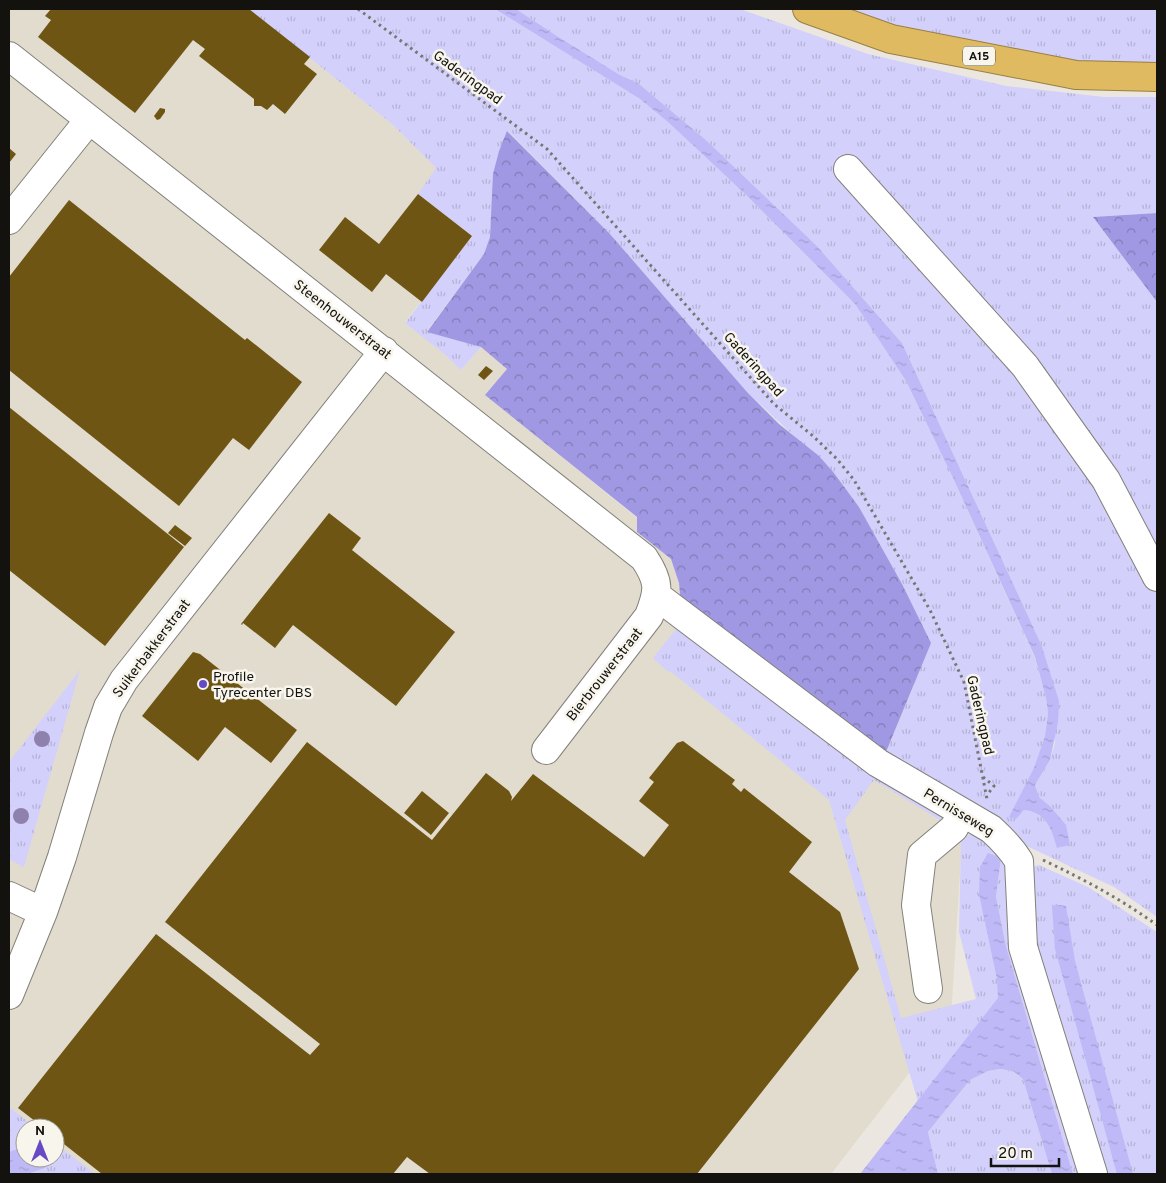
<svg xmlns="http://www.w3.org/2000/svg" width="1166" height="1183" font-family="Overpass,sans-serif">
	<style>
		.built { fill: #e2dcce; fill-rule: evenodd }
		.grass { fill: url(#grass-tufts) }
		.forest { fill: url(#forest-crowns) }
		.water { fill: url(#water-ripples) }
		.building { fill: #6e5513 }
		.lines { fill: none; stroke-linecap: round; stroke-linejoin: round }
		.minor-casing { stroke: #83807a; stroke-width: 30 }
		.highway-casing { stroke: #987f44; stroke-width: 30 }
		.path { stroke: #787671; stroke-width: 3; stroke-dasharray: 2.5 4; stroke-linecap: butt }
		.minor { stroke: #fff; stroke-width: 28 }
		.highway { stroke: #e0ba60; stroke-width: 28 }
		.tree { fill: #8e81ad }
		.poi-dot { fill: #654ac3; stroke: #f8f5ed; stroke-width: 2 }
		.labels { text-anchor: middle; stroke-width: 5; stroke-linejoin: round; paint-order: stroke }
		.shield { fill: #f8f5ed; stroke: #585652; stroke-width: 1 }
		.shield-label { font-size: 12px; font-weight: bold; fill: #13120f }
		.street-label { font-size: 14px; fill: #13120f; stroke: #f8f5ed }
		.poi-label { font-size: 14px; fill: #13120f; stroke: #f8f5ed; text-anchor: start }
	</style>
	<defs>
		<pattern id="grass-tufts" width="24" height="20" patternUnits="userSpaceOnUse" patternTransform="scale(1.25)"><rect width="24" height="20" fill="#d3d0fb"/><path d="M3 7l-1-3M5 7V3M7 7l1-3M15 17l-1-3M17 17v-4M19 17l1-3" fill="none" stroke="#b4b2d6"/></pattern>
		<pattern id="forest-crowns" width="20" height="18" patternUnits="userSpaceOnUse" patternTransform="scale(1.25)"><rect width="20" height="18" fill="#a098e3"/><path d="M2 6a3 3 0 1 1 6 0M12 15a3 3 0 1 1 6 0" fill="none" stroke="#817bb6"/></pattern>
		<pattern id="water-ripples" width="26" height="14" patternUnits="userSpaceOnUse" patternTransform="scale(1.25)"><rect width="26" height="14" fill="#bfb9f7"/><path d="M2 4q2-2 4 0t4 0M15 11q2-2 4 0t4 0" fill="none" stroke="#a39ed3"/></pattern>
	</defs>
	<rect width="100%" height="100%" fill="#ebe7e0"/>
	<path class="built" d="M9 9H249L393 125 436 168 472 236 405 322 443 353 461 370 481 347 507 369 486 395 637 518V532L671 559 679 583 680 595 974 807 961 856 951 1019 831 1174H9ZM25 1128H55V1158H25Z"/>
	<path class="grass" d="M249 9H495L640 99 669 123 744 193 855 304 906 381 953 478 1035 658 1046 698 1048 713 1045 736 1019 815 1024 810C1046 812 1051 830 1058 848L1070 844 1050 806 1039 797 1035 785 1050 760 1055 743 1041 644 902 343 817 246 707 141 638 83 620 75 557 36 516 9H740L868 54 1006 86 1104 97H1157V213L1093 217 1157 302V917L1114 887 1018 842 1015 832 886 752 914 685 902 584 859 507 834 473 747 392 610 234 508 131 499 151 494 174 490 237 484 254 427 331 481 347 461 370 443 353 405 323 472 236 418 194 436 168 393 125Z
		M825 9H1157V68L1053 60 926 39Z
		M681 623 948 815 945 823 874 780 845 820 901 1018 976 999 959 932 961 839 966 835 973 834 1006 853 1086 1174H1073L1006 946 996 897 1001 858 988 854 999 998 918 1102 829 800 674 674 666 670 653 658Z
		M80 670 24 867H23L9 859V762Z
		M1039 865 1088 887 1157 932V1174H1099L1040 980 1024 869Z
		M1000 1069 1013 1071 1023 1079 1052 1174H938L928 1132 970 1080 988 1071Z
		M9 1107 36 1128H25V1146L9 1152Z
		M55 1143 95 1174H27L45 1168 47 1162 45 1158H55Z"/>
	<path class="forest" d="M507 131 610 234 747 392 779 424 819 456 834 473 859 507 902 584 931 643 886 752 692 607 680 595 679 583 671 559 637 532V517L485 395 507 369 481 347 427 332 484 254 490 237 493 174 499 151Z
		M1157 213V302L1093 217Z"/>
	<path class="water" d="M495 9H516L557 36 620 75 638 83 707 141 817 246 902 343 1041 644 1059 701 1058 722 1050 760 1035 785 1039 797 1050 806 1066 825 1070 845 1057 848C1052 830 1046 812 1024 810L1016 819 1009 817 1034 768 1045 736 1048 713 1046 698 1035 657 953 478 906 381 855 304 744 193 669 123 640 99Z
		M988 853 1001 858 996 897 1006 946 1073 1174H1052L1023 1079 1013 1071 1000 1069 988 1071 970 1080 928 1132 938 1174H860L998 998 997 979 979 894 980 867Z
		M1059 905 1066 906 1075 961 1133 1174H1117L1055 949 1052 906Z
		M25 1146V1158H45L47 1162 45 1168 27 1174H9V1152Z"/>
	<path class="building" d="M51 9H249L310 57 304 64 317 74 285 114 273 104 267 110 261 106H254V99L199 56 205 49 193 40 135 113 38 37 51 20 45 16Z
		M160 108 165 109V112L160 119 157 120 154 116Z
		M9 148 16 154 9 163Z
		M418 194 472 236 422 302 386 274 372 292 319 250 345 217 379 244Z
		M69 200 245 340 247 338 302 382 249 450 233 438 179 506 9 370V277Z
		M486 366 493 371 484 380 478 375Z
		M9 407 184 547 105 646 9 570Z
		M329 513 361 538 352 550 455 632 396 706 293 625 275 648 243 623 242 625 241 624Z
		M175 525 192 538 185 546 168 533Z
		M193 652 200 654 297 730 271 763 225 727 198 761 142 716Z
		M683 741 735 780 732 784 741 792 744 788 812 842 789 872 840 912 859 969 697 1174H430L407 1157 393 1174H102L55 1137V1128H44L18 1108 156 934 310 1055 320 1044 165 922 307 742 432 840 486 773 509 791 512 797 511 801 533 774 644 857 669 825 639 801 654 782 649 778 677 743Z
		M422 791 449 813 431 835 404 813Z"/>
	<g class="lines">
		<defs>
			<path id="minor" d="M9 56 644 558C660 582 659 590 649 616L546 750
				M848 169 1025 366 1106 480 1157 577
				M9 220 89 120
				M657 596 878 763 991 829C1002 839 1011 848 1019 861L1023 947 1093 1174
				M9 896 43 912
				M928 989 916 905 922 855 954 828 962 813
				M9 995 43 912 62 857 99 733 108 707 124 680 384 351"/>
			<path id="highway" d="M807 9 891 39 1076 75 1157 77"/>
		</defs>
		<use href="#minor" class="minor-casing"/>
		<use href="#highway" class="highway-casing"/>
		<path class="path" d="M358 9 547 149 774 404 813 436 837 459 854 480 930 610 964 682 987 799
			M983 777 994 786 987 795
			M1043 860C1085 880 1119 898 1157 925"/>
		<use href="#minor" class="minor"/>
		<use href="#highway" class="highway"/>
	</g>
	<g class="tree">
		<circle cx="42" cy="739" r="8"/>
		<circle cx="21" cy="816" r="8"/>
	</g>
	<circle class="poi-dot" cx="203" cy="684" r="5"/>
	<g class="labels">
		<rect class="shield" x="963" y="46.5" width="32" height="19" rx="4"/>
		<g class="shield-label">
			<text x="979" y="60">A15</text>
		</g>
		<g class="street-label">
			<text transform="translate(468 77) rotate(36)" y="5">Gaderingpad</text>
			<text transform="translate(343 319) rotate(38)" y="5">Steenhouwerstraat</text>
			<text transform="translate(754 364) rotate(48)" y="5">Gaderingpad</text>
			<text transform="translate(151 648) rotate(-53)" y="5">Suikerbakkerstraat</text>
			<text transform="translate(604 674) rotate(-52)" y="5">Bierbrouwerstraat</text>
			<text transform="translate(981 715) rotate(77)" y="5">Gaderingpad</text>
			<text transform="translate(959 812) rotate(31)" y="5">Pernisseweg</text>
		</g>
		<g class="poi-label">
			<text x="213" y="681">Profile<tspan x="213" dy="16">Tyrecenter DBS</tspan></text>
		</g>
	</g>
	<rect width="1166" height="1183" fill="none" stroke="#13120f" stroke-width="20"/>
	<g transform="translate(40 1143)"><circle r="24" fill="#f8f5ed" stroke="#9c9a94"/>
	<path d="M0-4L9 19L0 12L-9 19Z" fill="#654ac3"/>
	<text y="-8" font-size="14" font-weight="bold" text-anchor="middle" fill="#13120f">N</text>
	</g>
	<path d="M991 1158v8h68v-8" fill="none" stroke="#13120f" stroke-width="2.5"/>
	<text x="998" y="1158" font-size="15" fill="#13120f" stroke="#f8f5ed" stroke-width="4" paint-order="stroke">20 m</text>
</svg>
